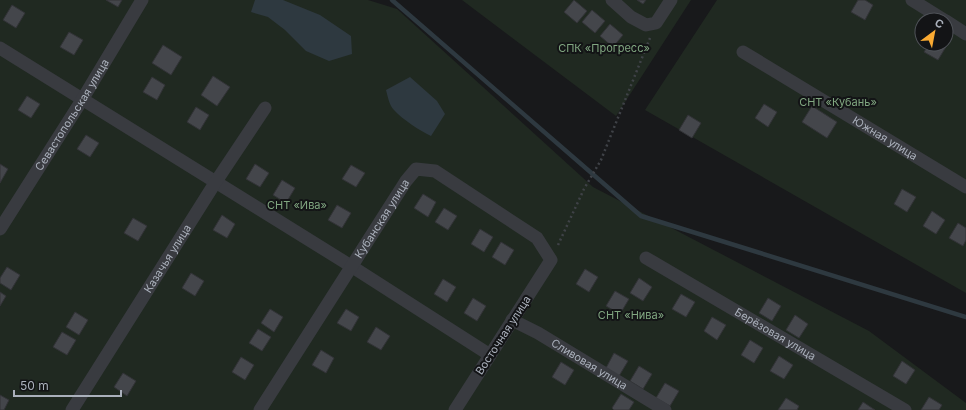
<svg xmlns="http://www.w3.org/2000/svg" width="966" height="410" font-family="Inter,sans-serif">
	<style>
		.green { fill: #202921; fill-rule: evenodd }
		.water { fill: #2e3940 }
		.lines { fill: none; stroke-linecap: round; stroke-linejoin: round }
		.stream { stroke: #2e3940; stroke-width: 4.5 }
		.building { fill: #44464b; stroke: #323337 }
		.path { stroke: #3f4247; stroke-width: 2.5; stroke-dasharray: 2 3; stroke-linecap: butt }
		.street { stroke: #393b40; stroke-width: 13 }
		.labels { text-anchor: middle; stroke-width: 4; stroke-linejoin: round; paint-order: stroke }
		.park-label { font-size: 11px; fill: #81a781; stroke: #131416 }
		.street-label { font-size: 11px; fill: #aab0bb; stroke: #131416 }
	</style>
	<rect width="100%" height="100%" fill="#18191b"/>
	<path class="green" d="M0 0H368L397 9 593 187 869 331 966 403V410H0Z
		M462 0H691L616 116Z
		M717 0H966V293L645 110ZM922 20H946V44H922Z"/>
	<path class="water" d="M255 0H283L320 15 351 36 352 54 329 61 306 51 285 30 268 17 251 12Z
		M410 77 437 101 445 114 431 136C420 131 402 119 394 110 389 105 388 97 386 90Z"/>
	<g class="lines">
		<path class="stream" d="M392 0 641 216 966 317"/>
	</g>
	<path class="building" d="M106 0H122L118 7Z
		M574 0 587 11 577 23 564 12Z
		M637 0H646L643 4Z
		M858 0H865L873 5 865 20 851 12Z
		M12 5 25 13 16 28 3 20Z
		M592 10 605 21 595 33 582 22Z
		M610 24 623 35 613 47 600 36Z
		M69 32 83 40 74 55 60 47Z
		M929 44H945L947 45 938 60 924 52Z
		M163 45 182 57 171 75 152 63Z
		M213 76 230 87 217 106 201 95Z
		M152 77 165 85 157 100 143 92Z
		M27 96 40 104 31 118 18 110Z
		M764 104 777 112 768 127 755 118Z
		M812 106 837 122 827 138 802 122Z
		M196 107 209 115 200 130 187 122Z
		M688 115 701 123 692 138 679 130Z
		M86 135 99 143 90 157 77 149Z
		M0 164 8 169 0 183Z
		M255 164 269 173 260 187 246 179Z
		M351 165 365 173 356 187 342 179Z
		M282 180 295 188 286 203 273 195Z
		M902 189 916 197 907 212 894 204Z
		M423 194 436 202 428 217 414 208Z
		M337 205 351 213 342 228 328 220Z
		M444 208 457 216 448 230 435 222Z
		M932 211 945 220 936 234 923 226Z
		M222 215 235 224 227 238 213 230Z
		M133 218 147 226 138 241 124 233Z
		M958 223 966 228V240L963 246 949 238Z
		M480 229 493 237 484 252 471 244Z
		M501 242 514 250 505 265 492 257Z
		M7 267 20 275 11 290 0 283V278Z
		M585 269 598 277 589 292 576 284Z
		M191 273 204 281 195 296 182 288Z
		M639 278 652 287 643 301 630 293Z
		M443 279 456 287 447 302 434 294Z
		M615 291 629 299 620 314 606 306Z
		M0 292 6 296 0 306Z
		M681 294 695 302 686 317 672 309Z
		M473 298 486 306 477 321 464 313Z
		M768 298 781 306 772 321 759 313Z
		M270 309 283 317 274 332 261 323Z
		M346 309 359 317 351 331 337 323Z
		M75 312 88 320 79 335 66 327Z
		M795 315 808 324 799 338 786 330Z
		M712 317 726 325 717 340 704 331Z
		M376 327 390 336 381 350 367 342Z
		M258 329 271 337 262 351 249 343Z
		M62 332 76 340 67 355 53 347Z
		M750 340 763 348 754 363 741 355Z
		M321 350 334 358 326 373 312 365Z
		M614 353 628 361 619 376 606 368Z
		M779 356 793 365 784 379 770 371Z
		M241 357 254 365 245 380 232 372Z
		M902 361 915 370 906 384 893 376Z
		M561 362 574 370 565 385 552 377Z
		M639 366 652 374 643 389 630 381Z
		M123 373 136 381 127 396 114 387Z
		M665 383 679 391 670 406 656 398Z
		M621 394 634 402 629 410H614L612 408Z
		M0 395 9 400 4 410H0Z
		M929 397 942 405 939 410H921Z
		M786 398 799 406 797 410H778Z
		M863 402 875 410H858Z"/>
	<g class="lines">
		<path class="path" d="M558 245 584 189 601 160 650 38"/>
		<g class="street">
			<path d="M612 0 631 17 646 25 656 23 671 0"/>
			<path d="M912 0 944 20"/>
			<path d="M946 21 966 34"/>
			<path d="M0 48 351 266 490 355"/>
			<path id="s1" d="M743 52 966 187"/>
			<path id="s2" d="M0 229 82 100 142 0"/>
			<path id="s3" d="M646 258 905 410"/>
			<path id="s4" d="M512 320 538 333 665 410"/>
			<path id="s5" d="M72 410 215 183 265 108"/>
			<path id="s6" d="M260 410 406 181 416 169 435 171 537 238 551 260 455 410"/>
		</g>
	</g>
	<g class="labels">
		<g class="park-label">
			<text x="604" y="52">СПК «Прогресс»</text>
			<text x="838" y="106">СНТ «Кубань»</text>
			<text x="297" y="209">СНТ «Ива»</text>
			<text x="631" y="319">СНТ «Нива»</text>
		</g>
		<g class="street-label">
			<text dy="4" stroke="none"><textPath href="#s2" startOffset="135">Севастопольская улица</textPath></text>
			<text dy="4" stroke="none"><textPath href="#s1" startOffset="166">Южная улица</textPath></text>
			<text dy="4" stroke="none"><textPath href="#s6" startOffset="227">Кубанская улица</textPath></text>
			<text dy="4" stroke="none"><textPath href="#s5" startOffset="179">Казачья улица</textPath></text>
			<text dy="4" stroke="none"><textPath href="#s3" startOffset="150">Берёзовая улица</textPath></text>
			<text transform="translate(503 335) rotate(-57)" y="4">Восточная улица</text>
			<text dy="4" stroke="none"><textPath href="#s4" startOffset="89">Сливовая улица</textPath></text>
		</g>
	</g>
	<g transform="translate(934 32) rotate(32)"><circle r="19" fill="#131416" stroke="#4f5258"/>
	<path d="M0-3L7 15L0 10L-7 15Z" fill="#faaa32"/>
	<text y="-6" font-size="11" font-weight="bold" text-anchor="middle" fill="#aab0bb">С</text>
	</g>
	<path d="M14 390v6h107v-6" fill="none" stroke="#aab0bb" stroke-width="2"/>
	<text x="20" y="390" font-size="12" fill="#aab0bb" stroke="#131416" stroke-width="3" paint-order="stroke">50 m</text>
</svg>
